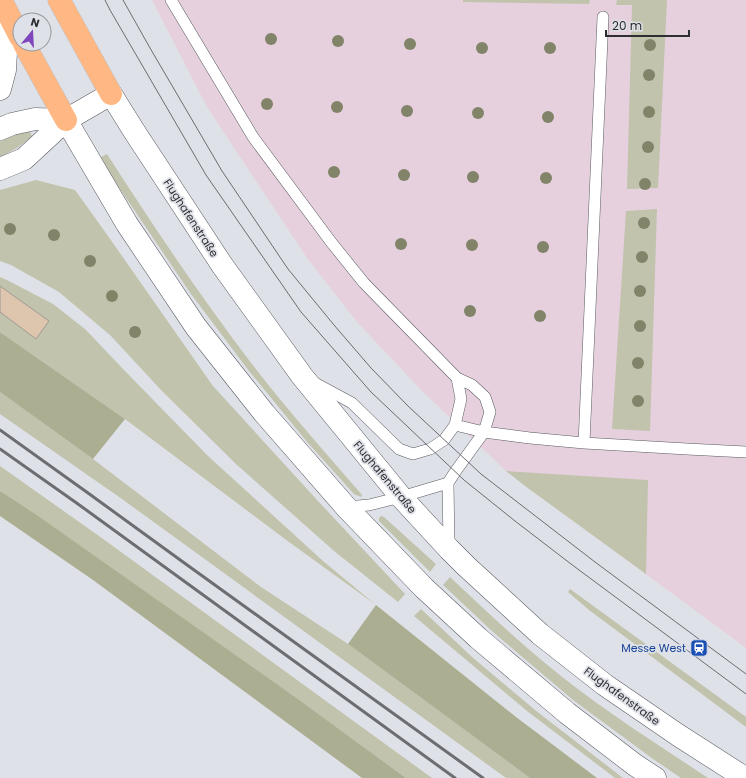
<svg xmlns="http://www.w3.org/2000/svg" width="746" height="778" font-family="Poppins,sans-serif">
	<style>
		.commercial { fill: #e6d0de }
		.green { fill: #c1c3ac }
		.forest { fill: #abae91 }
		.building { fill: #ddc5ae; stroke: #a09a95 }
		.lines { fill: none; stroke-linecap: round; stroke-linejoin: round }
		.service-casing { stroke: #595b61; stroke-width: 12 }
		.secondary-casing { stroke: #595b61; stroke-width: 23 }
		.trunk-casing { stroke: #c0c0c1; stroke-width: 23 }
		.service { stroke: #fff; stroke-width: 11 }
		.secondary { stroke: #fff; stroke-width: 22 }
		.trunk { stroke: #ffb883; stroke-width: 22 }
		.tram { stroke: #6c6d72; stroke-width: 1 }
		.rail { stroke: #6c6d72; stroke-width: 3 }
		.tree { fill: #828469 }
		.labels { text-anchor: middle; stroke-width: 3.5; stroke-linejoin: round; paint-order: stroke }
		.street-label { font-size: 11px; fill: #2d2e31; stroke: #dfe1e8 }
		.transit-label { font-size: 11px; fill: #164399; stroke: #dfe1e8; text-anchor: end }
	</style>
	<rect width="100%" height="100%" fill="#dfe1e8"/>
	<path class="commercial" d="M152 0H746V648L506 471 422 391 357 322 307 258 207 107Z"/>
	<path class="green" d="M463 0H590L589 4 463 2Z
		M617 0H667L658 188 627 189 632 5H616Z
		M28 128 32 136 17 148 0 157V142L11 134Z
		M107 154C154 227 202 299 255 368 289 412 326 453 362 495L361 497 354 494 308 443 249 371 191 294 99 158Z
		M36 180 75 190 108 236 213 386 318 501 405 594 398 602 334 551 236 464 161 390 111 336 59 292 11 265 0 261V190Z
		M657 209 650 431 612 429 626 211Z
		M0 277 7 280 53 304 85 329 124 370 208 456 323 561 376 605 289 542 125 419 0 332Z
		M0 392 93 459 261 587 348 644 530 778H506L122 499 0 414Z
		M0 466 99 536 432 778H406L298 699 0 491Z
		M506 471 648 480 646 574 525 486Z
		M381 516 384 517 436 564 430 572 379 521V518Z
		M450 577C481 606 512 636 545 663 596 706 653 741 708 778H681L653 759 573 700 493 632 443 585Z
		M570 589 746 717V727L589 610 568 592Z
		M421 609 472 657 535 710 623 778H615L527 711 414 616Z"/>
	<path class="forest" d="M0 332 125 419 93 459 0 392Z
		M0 491 38 516 298 699 406 778H362L93 580 0 516Z
		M376 605 516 717 597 778H530L348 644Z"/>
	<path class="building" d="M0 286 49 321 36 339 0 312Z"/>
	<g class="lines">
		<defs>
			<path id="service" d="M171 0 253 137 331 242 364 283 457 378 472 385 485 397 490 412 484 432 455 472 448 483 449 547
				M315 383 352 403 399 449 413 454 430 449 444 440 455 425 461 399 457 378
				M455 425 484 432 530 438 584 443 687 449 746 452
				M584 443 603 17
				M347 507 369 505 401 497 448 483"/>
			<path id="secondary" d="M0 89 5 70 8 16
				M66 120 127 224 196 327 264 413 346 507 424 588 478 638 567 713 635 765 655 778
				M0 129 12 124 35 119 66 120
				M0 169 24 159 66 120 111 94 134 131 222 265 302 376 401 497 449 549 466 566 540 634 605 685 678 735 745 778"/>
			<path id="trunk" d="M1 0 20 37
				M59 0 111 94
				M24 44 66 120"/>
		</defs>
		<use href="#service" class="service-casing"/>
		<use href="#secondary" class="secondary-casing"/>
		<use href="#trunk" class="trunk-casing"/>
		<use href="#service" class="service"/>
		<use href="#secondary" class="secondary"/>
		<use href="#trunk" class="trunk"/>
		<path class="tram" d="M105 0 110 10 206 175 301 312 371 392 464 480 515 521 571 564 746 694
			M123 0 150 48 222 171 288 269 334 325 371 368 408 406 481 474 595 562 746 674"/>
		<path class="rail" d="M0 430 88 493 183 562 483 778
			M0 449 78 504 455 778"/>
	</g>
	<g class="tree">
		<circle cx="271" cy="39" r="6"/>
		<circle cx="338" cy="41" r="6"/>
		<circle cx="410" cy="44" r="6"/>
		<circle cx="650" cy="45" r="6"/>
		<circle cx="482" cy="48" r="6"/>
		<circle cx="550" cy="48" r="6"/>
		<circle cx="649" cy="75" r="6"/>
		<circle cx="267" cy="104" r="6"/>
		<circle cx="337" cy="107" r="6"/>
		<circle cx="407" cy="111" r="6"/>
		<circle cx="649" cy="112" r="6"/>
		<circle cx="478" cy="113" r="6"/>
		<circle cx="548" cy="117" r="6"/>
		<circle cx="648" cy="147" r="6"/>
		<circle cx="334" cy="172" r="6"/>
		<circle cx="404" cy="175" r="6"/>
		<circle cx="473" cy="177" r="6"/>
		<circle cx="546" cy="178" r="6"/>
		<circle cx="645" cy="184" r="6"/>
		<circle cx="644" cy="223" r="6"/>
		<circle cx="10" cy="229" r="6"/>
		<circle cx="54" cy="235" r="6"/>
		<circle cx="401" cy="244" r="6"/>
		<circle cx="472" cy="245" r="6"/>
		<circle cx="543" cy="247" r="6"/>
		<circle cx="642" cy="257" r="6"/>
		<circle cx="90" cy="261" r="6"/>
		<circle cx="640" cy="291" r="6"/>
		<circle cx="112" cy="296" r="6"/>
		<circle cx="470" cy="311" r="6"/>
		<circle cx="540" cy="316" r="6"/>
		<circle cx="640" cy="326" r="6"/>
		<circle cx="135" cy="332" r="6"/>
		<circle cx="638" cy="363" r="6"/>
		<circle cx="638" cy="401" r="6"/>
	</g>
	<defs>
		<symbol id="station-square" viewBox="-11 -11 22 22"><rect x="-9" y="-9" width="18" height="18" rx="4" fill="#1a4fb4" stroke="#dfe1e8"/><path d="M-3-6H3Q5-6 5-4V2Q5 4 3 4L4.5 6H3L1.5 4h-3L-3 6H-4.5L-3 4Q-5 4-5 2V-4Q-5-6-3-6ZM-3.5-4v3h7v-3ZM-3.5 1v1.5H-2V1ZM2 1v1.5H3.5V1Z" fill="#fff"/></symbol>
	</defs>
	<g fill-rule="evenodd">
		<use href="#station-square" x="689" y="638" width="20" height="20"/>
	</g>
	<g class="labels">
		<g class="street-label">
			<text transform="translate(191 218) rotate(57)" y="4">Flughafenstraße</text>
			<text transform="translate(385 477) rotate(50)" y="4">Flughafenstraße</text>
			<text transform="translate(622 696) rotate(36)" y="4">Flughafenstraße</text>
		</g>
		<g class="transit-label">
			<text x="686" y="652">Messe West</text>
		</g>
	</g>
	<g transform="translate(32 32) rotate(18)"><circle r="19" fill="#dfe1e8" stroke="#98999f"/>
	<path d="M0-3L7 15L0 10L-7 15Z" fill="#7e45bc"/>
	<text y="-6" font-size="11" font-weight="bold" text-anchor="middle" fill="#2d2e31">N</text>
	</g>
	<path d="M606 30v6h83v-6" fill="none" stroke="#2d2e31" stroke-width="2"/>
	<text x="612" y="30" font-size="12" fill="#2d2e31" stroke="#dfe1e8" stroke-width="3" paint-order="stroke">20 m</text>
</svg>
